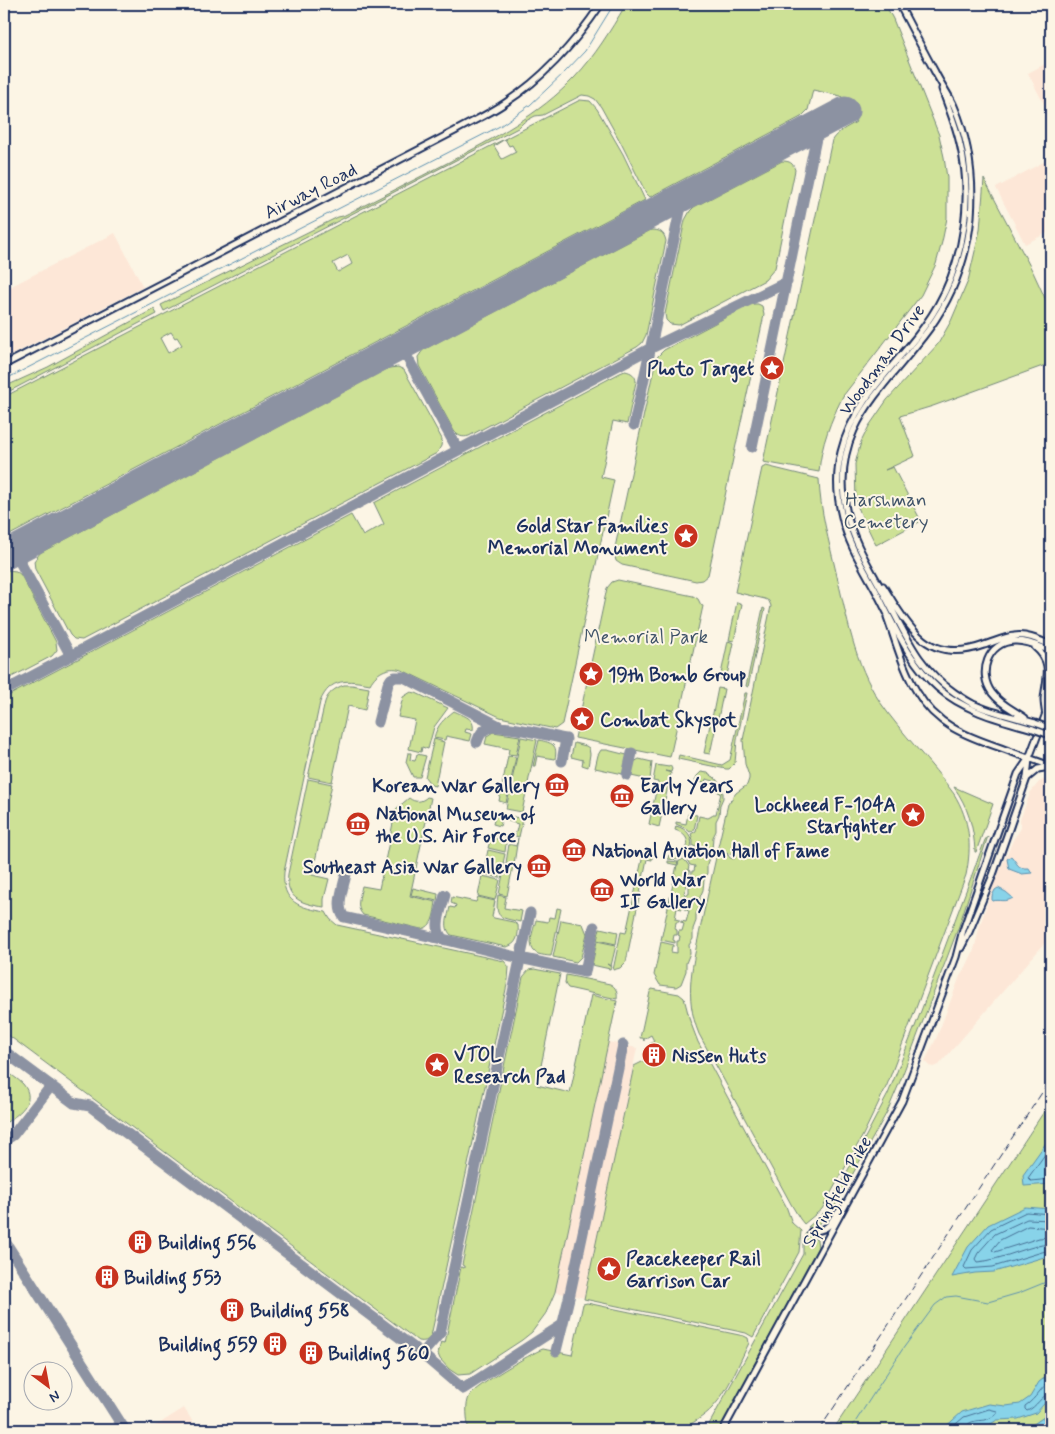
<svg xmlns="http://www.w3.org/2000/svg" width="1055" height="1434" font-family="Mynerve,sans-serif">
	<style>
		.built { fill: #fde7d7 }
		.green { fill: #cde196; stroke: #74887a; fill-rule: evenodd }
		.water { fill: #88d3e9; stroke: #5c91b1 }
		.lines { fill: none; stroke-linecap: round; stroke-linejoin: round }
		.shore { stroke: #477196; stroke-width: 1 }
		.stream { stroke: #5c91b1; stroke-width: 1 }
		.taxiway { stroke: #8c92a2; stroke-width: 11 }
		.runway { stroke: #8c92a2; stroke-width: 29 }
		.secondary-casing { stroke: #1b2f5e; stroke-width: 9 }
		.primary-casing { stroke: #1b2f5e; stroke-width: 9 }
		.secondary { stroke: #fcf5e5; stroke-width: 5 }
		.primary { stroke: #fcf5e5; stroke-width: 5 }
		.rail { stroke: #1b2f5e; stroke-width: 1; stroke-dasharray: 8 4; stroke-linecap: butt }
		.primary-bridge-casing { stroke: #1b2f5e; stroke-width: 9; stroke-linecap: butt }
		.primary-bridge { stroke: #fcf5e5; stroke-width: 5 }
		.labels { text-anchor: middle; stroke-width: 4; stroke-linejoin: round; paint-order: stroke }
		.street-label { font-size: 19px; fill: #1b2f5e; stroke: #fcf5e5 }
		.poi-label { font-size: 19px; font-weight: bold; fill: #1b2f5e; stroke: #fcf5e5; text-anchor: start }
		.park-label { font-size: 19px; fill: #3f5369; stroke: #fcf5e5 }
	</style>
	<rect width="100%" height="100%" fill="#fcf5e5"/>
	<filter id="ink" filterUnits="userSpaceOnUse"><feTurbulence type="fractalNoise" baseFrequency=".02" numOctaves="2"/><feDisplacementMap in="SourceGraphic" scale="10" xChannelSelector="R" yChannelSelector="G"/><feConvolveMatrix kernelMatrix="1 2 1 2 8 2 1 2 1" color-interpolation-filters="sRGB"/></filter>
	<g filter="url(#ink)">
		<path class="built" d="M1051 61V118L1028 73Z
			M1051 158V231L1025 244 996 188Z
			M115 233 143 287 4 359V290Z
			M1051 779V936L939 1065 933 1067 929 1066 925 1061 936 1039 960 976 966 967 974 950 980 925 994 884 1014 838 1020 830 1021 827 1020 820 1030 793 1039 782 1043 780Z
			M608 1042 637 1048 585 1298 555 1292Z
			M184 1408 198 1430H149Z"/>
		<path class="green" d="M630 4H885L893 19 939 135 944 157 947 178V218L942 242 936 264 921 295 843 396C831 420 821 445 819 472L763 462 832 140C838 131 846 128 856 122L841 96 813 90 808 110 801 117 650 197 646 193 621 143 601 107 595 99 589 96 582 95 543 115 535 116 524 122 518 128 164 311 161 305 338 217 343 216C379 198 414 180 449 162 494 138 539 115 575 77 595 56 610 31 625 6Z
			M580 100 590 101 597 109 623 154 645 200 4 538V397ZM505 139 509 146 512 145 516 152 502 159 494 146ZM348 255 352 264 338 272 333 263ZM171 332 175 338 177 337 182 345 168 353 160 338Z
			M782 161C790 161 793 163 795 170L775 268 765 280 679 325 670 324 666 320 665 314 685 220 690 211 694 207Z
			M984 179 1033 272 1051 311V363L933 406 900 416 915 456 885 470 893 467 921 521 876 545 860 512 856 502 855 464 861 442 869 426 887 400 938 344 951 321 968 281 980 230Z
			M651 230C660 230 664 232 666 241L646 335 642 343 637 347 469 436C462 438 458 436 454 431L419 366 418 357 423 350Z
			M751 304H758L762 306 764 315 708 575 702 580 696 581 622 565 616 561 614 552 655 363 658 356 664 350Z
			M154 309 157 314 4 394V387L48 367Z
			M398 367 404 370 442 439 441 446 437 453 82 640 74 639 70 635 35 569 34 561 40 553 389 368Z
			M625 371C631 372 636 375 636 382L627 424 613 421 601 477 614 480 562 724 555 729 500 717 404 671C390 665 377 671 370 684 348 680 330 677 320 702L284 872C281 903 301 908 326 912L330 919 337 925 504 961 509 967 508 980 431 1336C428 1341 424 1342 418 1341L4 1032V698L351 515 363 536 384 524 374 503 620 373Z
			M766 466 819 479C820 511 829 541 836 572 847 617 854 663 880 702 902 734 931 762 954 794 970 820 972 846 966 875L887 1085 863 1135 822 1209 804 1224 800 1219 791 1204 699 1034C683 995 693 964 701 925 706 901 712 877 717 853L728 855 730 858 734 859 736 856 733 852 729 854 717 851 728 804 736 793 747 785 749 779V776L745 764 743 740 771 606 769 601 765 599 735 592 762 468Z
			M8 570 16 571 21 575 56 642 57 650 52 656 4 681V572Z
			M618 580 693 596 698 599 701 605 703 606 670 757 575 738 607 588 612 582Z
			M737 602 742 604 734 641 729 640Z
			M763 608 765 609 748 687 746 686Z
			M728 641 734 643 726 680 720 679Z
			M344 685H352L369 688 365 710 348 706 332 782 308 777 325 702C328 693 335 688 344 685Z
			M718 688 724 689 718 719 712 718Z
			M411 692 416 693 448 708 434 727 428 749 422 747 421 752 409 749 415 720 398 717 403 697Z
			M745 693H747L737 740 735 763 729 769H726L678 759 679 755 722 765 730 760Z
			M454 711C464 716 475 718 473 730L466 729 465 732 472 734 470 741 446 736 445 740 434 738C437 725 444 719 454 711Z
			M711 720 717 721 710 754 704 753Z
			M493 732 520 736 516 755 508 754 509 749 485 744 487 736Z
			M521 737 537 740 522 812 506 809Z
			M434 739 444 742 435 786 431 785 425 777Z
			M539 740C552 743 558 744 555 759L537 756 535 766H533Z
			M574 743 586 746 589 748 590 754 588 767 582 765 583 760 571 757Z
			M601 750H607L627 755 623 774 595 768 598 755Z
			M408 753H411L410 760 415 761 417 754 426 756 420 777H413L406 762Z
			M508 756 516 757 506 803 499 801Z
			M639 759 652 762 650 780 631 776 634 762Z
			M656 765 669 767 670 765 672 769 671 772 665 771 671 773 659 827 649 824 658 782 653 781Z
			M701 772 708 773 715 778 720 784 723 793V798L720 805 719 815 716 821V831L713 837 712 850 693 846V840L691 834 696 831 699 816 708 818 712 816 713 814H716L721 793 718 792 716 786 714 784V781L706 779 705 783 695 781 697 776Z
			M308 779 332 784 312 875 329 879 324 899V907C304 904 285 900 288 874Z
			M954 787 993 804 976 852H975C974 827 968 807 954 787Z
			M427 797 431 798 410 896 436 902C434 913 434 927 421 929L363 915C355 907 360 896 362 886L379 889 396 809 409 798C415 803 422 802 427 797Z
			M496 813 523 819 519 837 515 836 518 824 508 821 505 819H502L500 826 493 824Z
			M688 814 697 815 694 830 690 832 685 828 676 824V822L686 824Z
			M676 826C701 832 694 864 668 859L669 855C690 858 695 836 675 830Z
			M988 836 959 926 899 1084 887 1112 830 1215 813 1228 808 1227 827 1210 888 1094 918 1019 985 840Z
			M491 837 504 841 506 844 505 852 488 848Z
			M518 838 514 864 506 863 509 844 516 846Z
			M693 848 711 852 707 864V873L704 880 703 890 700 897V906L696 914V921L693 929V939L689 945 690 953 686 963V971L681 984 676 987 660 985 654 975 661 942 674 945V946H672L671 952 677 953V941H679L680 936 678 935 679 931H682L684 924 681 923V921L686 922 689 911 684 909 685 906H687L688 901 686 900 687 894H689V883L691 882 692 871H694L695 866 690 865 686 858 690 853Z
			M488 850 505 854 500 878 483 874Z
			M643 855 652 857V860L647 859 626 962 620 968 613 970 621 932 626 933Z
			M684 859 689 866 688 870 690 871 689 877H687L686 882H688L684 893 685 894 684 900H682L681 905 683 906 682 909 677 908 675 919 679 920V922H676L675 929 677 930V935H674L673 940 675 941V943L661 940 677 865 668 863V861L678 862 677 865H678L679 861Z
			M505 864 513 866 507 896 499 894Z
			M482 876 500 880 495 900 478 896Z
			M413 888 438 894 437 901 411 895Z
			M498 895 506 897 504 908 522 911 520 922C499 917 495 919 498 895Z
			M452 897 476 902 478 897 495 901 492 917 494 918 513 922 518 925C519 935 517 945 506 947L451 935C443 927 448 917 450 907L455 908 456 905 451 903Z
			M557 908 561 909 551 956C547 956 542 955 538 954 525 948 534 929 536 920L548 922 549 917 555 918Z
			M561 920 583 924 587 934 581 957 576 962 553 957Z
			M600 928 618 932 616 944 597 940Z
			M597 941 616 945 611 966 607 964 611 967 610 969 592 965Z
			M534 969 560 974 537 1085 570 1093 591 995 617 1001 555 1292 546 1313 532 1332 522 1340 470 1374 458 1375 449 1369 440 1359 438 1354 441 1342 445 1343 461 1267 464 1268V1266L462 1265 523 977 529 970Z
			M566 975 610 984C616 987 618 992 617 999L568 988 565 984Z
			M652 989 679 994 684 998 690 1021 698 1042 786 1206 792 1223 801 1231 799 1252 753 1337 746 1333 584 1299 634 1066 646 1060 649 1057 652 1062 656 1060 655 1057 656 1056 658 1057 662 1055 658 1049 653 1053 651 1049 648 1048 647 1047 654 1041 651 1035 644 1039V1041L643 1038H640L650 992Z
			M4 1070C10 1074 18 1079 23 1084 38 1102 17 1115 4 1124Z
			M1051 1101V1430H833Z
			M806 1233 817 1240 818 1247 719 1430H706L803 1254V1240Z
			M587 1303 744 1336 748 1338 749 1343C739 1363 728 1391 713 1407 704 1417 692 1423 681 1430H468C468 1419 464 1406 470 1395 476 1386 531 1353 543 1349L572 1355 583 1304Z"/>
		<path class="water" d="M1011 856C1018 863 1016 869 1029 868L1032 873 1022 874 1009 869 1007 859Z
			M998 888 1006 892 1013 898C1005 903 1001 899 992 901V896L995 890Z
			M1051 1136V1184L1024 1186 1023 1175Z
			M1025 1207 1051 1209V1255L994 1272 975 1273 952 1277 968 1247 988 1225Z
			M1051 1373V1396L1036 1413 1018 1419 997 1420 989 1425H979L964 1430H942L962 1412 989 1404 1006 1406 1020 1404 1030 1397 1039 1382Z
			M1051 1412V1429L1049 1430H1025Z"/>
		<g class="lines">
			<path class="shore" d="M1051 1146 1028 1178 1031 1181 1051 1179
				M1051 1214 1026 1212 991 1229 972 1250 964 1267 966 1269 993 1267 1042 1252 1051 1250
				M1051 1220 1027 1219 995 1234 978 1253 975 1259 977 1262C1004 1260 1027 1245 1051 1244
				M1051 1228 1028 1226 1000 1240 992 1250 995 1252 1039 1238 1051 1237
				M1051 1380C1040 1388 1037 1398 1025 1406V1409L1027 1411C1037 1407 1041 1395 1051 1393
				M949 1430 964 1417 989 1409 997 1411V1414C993 1416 990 1419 985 1420 977 1421 967 1420 965 1430"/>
			<path class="stream" d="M4 380 500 126 530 105 565 72 585 51 614 4
				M850 1430 902 1350 935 1305 946 1297 956 1296 988 1302 1019 1293 1051 1280"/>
			<path class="taxiway" d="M401 346 458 450
				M634 425 683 197
				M752 447 819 124
				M14 551 71 656
				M4 691 651 348 787 282
				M378 722 388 684 391 679 395 677H404L499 726
				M477 742C479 736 482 730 488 728 501 723 550 736 566 739L562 761
				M627 775 632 753
				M346 874C344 886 335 906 344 917L446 940
				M445 895C442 907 432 929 443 939L520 958 585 972 594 927
				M4 1051 74 1103 90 1106 422 1354 463 1389 562 1325
				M4 1141 13 1135 51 1086
				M4 1240 125 1430
				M556 1351 569 1298 623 1045
				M422 1354 440 1333 530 913"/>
			<path class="runway" d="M4 556 845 111"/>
			<defs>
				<path id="secondary" d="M961 948 969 932 993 875 1027 778 1029 759
					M811 1232C837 1228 826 1221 842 1209
					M723 1430 902 1101 956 957 963 930 1018 774 1029 758 1051 700"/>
				<path id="primary" d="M899 4C911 27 923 50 935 72 941 84 949 95 954 106 969 141 974 179 971 217 967 257 953 296 929 329 885 389 827 428 847 514 854 544 871 569 885 596 906 635 917 667 955 693 961 697 967 701 973 704 993 713 1015 717 1035 723
					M942 89C948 107 956 125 960 144 973 197 965 257 938 305 930 319 920 333 909 346 882 378 851 410 841 452 836 473 837 497 842 517 848 544 863 567 876 591 894 625 909 662 938 688 964 711 1001 720 1033 729
					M4 365 455 131C471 122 489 114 505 103 545 77 575 43 601 4
					M883 586C894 603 904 622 919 636 938 654 962 653 984 645 994 642 1004 637 1014 636 1027 634 1039 640 1051 645
					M887 617C896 642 903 669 917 692 936 725 966 736 1001 748 1017 754 1034 760 1051 766
					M1035 647C1054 663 1046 678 1044 699 1044 704 1045 710 1046 715
					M1025 718C1014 710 1001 705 992 693 977 673 988 642 1014 641 1027 640 1040 647 1051 651
					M1027 778 1038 769 1050 767"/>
			</defs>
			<use href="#secondary" class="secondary-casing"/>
			<use href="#primary" class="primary-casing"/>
			<use href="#secondary" class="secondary"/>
			<use href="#primary" class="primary"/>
			<path class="rail" d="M604 1259 614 1278
				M819 1430 1051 1079"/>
			<defs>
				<path id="primary-bridge" d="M1035 723 1049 728
					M1033 729 1047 734"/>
			</defs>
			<use href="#primary-bridge" class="primary-bridge-casing"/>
			<use href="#primary-bridge" class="primary-bridge"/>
		</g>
	</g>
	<defs>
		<symbol id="sight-disc" viewBox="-11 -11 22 22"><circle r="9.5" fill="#c8321e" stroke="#fcf5e5"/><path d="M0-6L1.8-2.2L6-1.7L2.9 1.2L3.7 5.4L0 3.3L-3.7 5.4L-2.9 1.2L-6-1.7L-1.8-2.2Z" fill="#fff"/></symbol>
		<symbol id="museum-disc" viewBox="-11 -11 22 22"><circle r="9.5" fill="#c8321e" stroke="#fcf5e5"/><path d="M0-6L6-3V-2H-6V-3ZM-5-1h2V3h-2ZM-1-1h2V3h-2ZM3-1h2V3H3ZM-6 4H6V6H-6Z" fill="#fff"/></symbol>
		<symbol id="building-disc" viewBox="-11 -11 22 22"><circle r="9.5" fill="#c8321e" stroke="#fcf5e5"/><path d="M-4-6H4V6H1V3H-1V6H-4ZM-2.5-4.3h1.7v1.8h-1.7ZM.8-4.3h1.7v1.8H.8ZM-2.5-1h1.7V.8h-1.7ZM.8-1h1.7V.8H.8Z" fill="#fff"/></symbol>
	</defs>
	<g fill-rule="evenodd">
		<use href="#sight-disc" x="758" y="354" width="28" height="28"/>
		<use href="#sight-disc" x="672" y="522" width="28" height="28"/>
		<use href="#sight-disc" x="577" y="660" width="28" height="28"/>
		<use href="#sight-disc" x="568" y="705" width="28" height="28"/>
		<use href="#museum-disc" x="543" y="771" width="28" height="28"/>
		<use href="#museum-disc" x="608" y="782" width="28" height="28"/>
		<use href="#sight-disc" x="899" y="801" width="28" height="28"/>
		<use href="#museum-disc" x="344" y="810" width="28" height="28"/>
		<use href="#museum-disc" x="560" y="836" width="28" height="28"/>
		<use href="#museum-disc" x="525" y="852" width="28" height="28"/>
		<use href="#museum-disc" x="588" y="876" width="28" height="28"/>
		<use href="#building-disc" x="640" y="1041" width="28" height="28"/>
		<use href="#sight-disc" x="423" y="1051" width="28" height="28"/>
		<use href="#building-disc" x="126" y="1228" width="28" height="28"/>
		<use href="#sight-disc" x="595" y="1255" width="28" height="28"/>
		<use href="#building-disc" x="93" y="1263" width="28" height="28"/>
		<use href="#building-disc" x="218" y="1296" width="28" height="28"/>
		<use href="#building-disc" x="261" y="1330" width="28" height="28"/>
		<use href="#building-disc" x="297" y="1339" width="28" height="28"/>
	</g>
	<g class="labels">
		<g class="street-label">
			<text transform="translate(310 190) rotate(-27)" y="7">Airway Road</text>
			<text transform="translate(881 359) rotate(-54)" y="7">Woodman Drive</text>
			<text transform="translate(836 1191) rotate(-61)" y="7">Springfield Pike</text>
		</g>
		<g class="poi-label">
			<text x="754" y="375" text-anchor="end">Photo Target</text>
			<text x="668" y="532" text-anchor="end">Gold Star Families<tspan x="668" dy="22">Memorial Monument</tspan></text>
			<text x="608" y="681">19th Bomb Group</text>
			<text x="600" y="726">Combat Skyspot</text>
			<text x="540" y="792" text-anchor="end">Korean War Gallery</text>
			<text x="640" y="792">Early Years<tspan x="640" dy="22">Gallery</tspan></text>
			<text x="896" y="811" text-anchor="end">Lockheed F-104A<tspan x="896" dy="22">Starfighter</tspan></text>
			<text x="376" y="820">National Museum of<tspan x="376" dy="22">the U.S. Air Force</tspan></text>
			<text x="592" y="857">National Aviation Hall of Fame</text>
			<text x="522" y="873" text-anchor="end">Southeast Asia War Gallery</text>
			<text x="620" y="886">World War<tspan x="620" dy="22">II Gallery</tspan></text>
			<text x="454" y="1061">VTOL<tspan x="454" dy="22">Research Pad</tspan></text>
			<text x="672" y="1062">Nissen Huts</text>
			<text x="158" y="1249">Building 556</text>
			<text x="626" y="1265">Peacekeeper Rail<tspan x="626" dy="22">Garrison Car</tspan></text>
			<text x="124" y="1284">Building 553</text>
			<text x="250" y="1317">Building 558</text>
			<text x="258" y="1351" text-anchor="end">Building 559</text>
			<text x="328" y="1360">Building 560</text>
		</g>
		<g class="park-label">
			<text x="886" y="506">Harshman<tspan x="886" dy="22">Cemetery</tspan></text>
			<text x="646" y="643">Memorial Park</text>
		</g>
	</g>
	<rect width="1055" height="1434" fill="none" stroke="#fcf5e5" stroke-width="20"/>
	<rect x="10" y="10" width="1035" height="1414" fill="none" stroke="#1b2f5e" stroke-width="2" filter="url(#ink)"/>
	<g transform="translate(48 1386) rotate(148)"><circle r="24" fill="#fcf5e5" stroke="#a2a6af"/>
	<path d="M0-4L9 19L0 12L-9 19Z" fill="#c8321e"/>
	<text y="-8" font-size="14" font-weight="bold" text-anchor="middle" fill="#1b2f5e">N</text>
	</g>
</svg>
